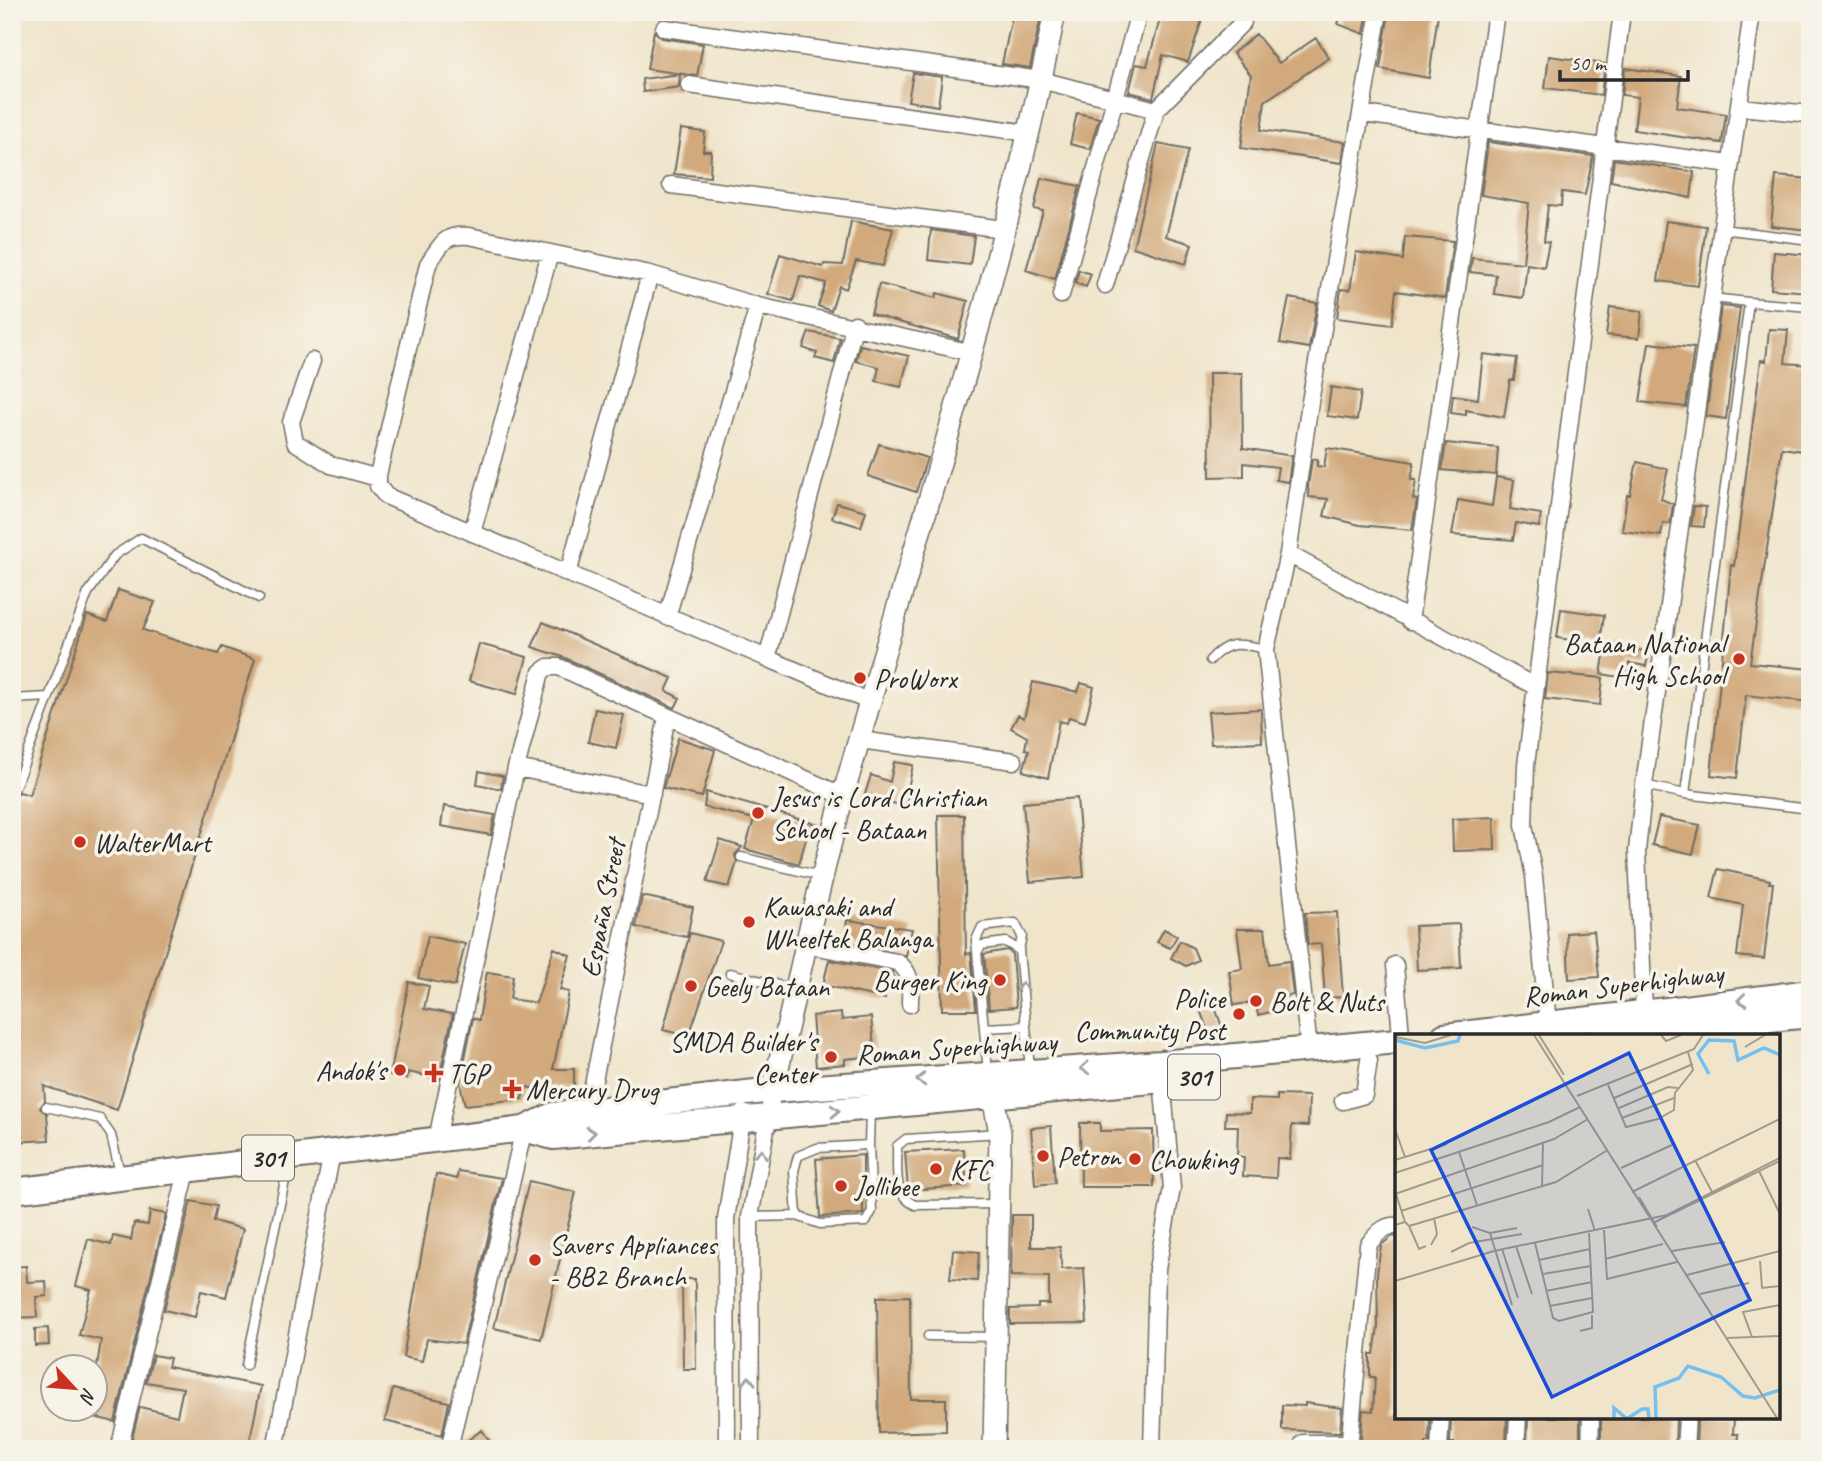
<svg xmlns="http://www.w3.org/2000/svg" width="1822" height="1461" font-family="Caveat,sans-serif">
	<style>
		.building { fill: #d1a97b }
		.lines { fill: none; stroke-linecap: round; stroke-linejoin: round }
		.lane-casing { stroke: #706c63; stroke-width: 11 }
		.street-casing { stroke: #706c63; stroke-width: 19 }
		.secondary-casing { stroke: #706c63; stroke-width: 24 }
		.primary-casing { stroke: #706c63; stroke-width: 28 }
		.lane { stroke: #fff; stroke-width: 8 }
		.street { stroke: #fff; stroke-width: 16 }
		.secondary { stroke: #fff; stroke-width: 21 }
		.primary { stroke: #fff; stroke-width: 24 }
		.oneway { stroke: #a0a0a0 }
		.poi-dot { fill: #c8321e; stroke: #f7f3e8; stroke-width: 2.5 }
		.labels { text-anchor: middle; stroke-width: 7; stroke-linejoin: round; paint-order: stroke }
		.shield { fill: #f7f3e8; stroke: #686764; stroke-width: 2 }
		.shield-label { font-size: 26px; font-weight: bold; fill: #2b2b2b }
		.poi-label { font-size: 28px; fill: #2b2b2b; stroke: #f7f3e8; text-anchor: start }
		.street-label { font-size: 28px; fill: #2b2b2b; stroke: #f7f3e8 }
		.inset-river { fill: none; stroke: #75c0ee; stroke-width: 3.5 }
		.inset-road { fill: none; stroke: #a19b8b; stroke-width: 2 }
		.view { fill: #1d4ed8; fill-opacity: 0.15; stroke: #1d4ed8; stroke-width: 3.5 }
		.inset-edge { fill: none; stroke: #2b2b2b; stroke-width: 3.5 }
	</style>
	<rect width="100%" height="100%" fill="#f7f3e8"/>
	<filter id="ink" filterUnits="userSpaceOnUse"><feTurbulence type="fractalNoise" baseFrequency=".0143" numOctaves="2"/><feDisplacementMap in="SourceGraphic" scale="14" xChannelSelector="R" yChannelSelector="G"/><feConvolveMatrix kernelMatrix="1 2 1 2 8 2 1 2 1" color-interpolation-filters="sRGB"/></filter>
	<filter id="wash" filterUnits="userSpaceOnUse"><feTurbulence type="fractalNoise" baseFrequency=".00686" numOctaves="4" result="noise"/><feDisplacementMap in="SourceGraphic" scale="28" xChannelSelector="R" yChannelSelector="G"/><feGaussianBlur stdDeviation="1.57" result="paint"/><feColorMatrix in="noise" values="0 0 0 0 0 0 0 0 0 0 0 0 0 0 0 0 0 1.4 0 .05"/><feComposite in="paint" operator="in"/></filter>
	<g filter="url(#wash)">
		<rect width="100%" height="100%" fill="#f0e5cb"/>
		<g id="blocks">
			<path class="building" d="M1013 12H1042L1030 68 1002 64Z
				M1162 12 1204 14 1188 62 1163 55 1153 98 1129 92 1136 64 1147 66Z
				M1342 12 1367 17 1364 34 1338 24Z
				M1389 12 1438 14 1429 78 1380 69Z
				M654 31 662 38 703 44 697 76 647 69Z
				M1256 34 1279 63 1316 38 1329 58 1265 101 1261 130 1345 142 1342 163 1241 148 1251 75 1233 53Z
				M1549 56 1605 64 1601 95 1545 88Z
				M1625 68 1681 76 1677 107 1726 114 1722 143 1634 130 1638 97 1622 95Z
				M913 73 942 77 938 106 908 101Z
				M680 74 679 87 643 92 642 79Z
				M1077 113 1099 118 1090 149 1070 144Z
				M681 129 705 132 703 151H711L710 177 674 174Z
				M1488 142 1593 156 1585 195 1562 192 1561 206 1548 205 1544 241 1549 242 1544 267 1527 264 1523 298 1494 294 1496 275 1470 272 1472 258 1523 263 1529 203 1481 195Z
				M1158 144 1188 150 1166 236 1192 244 1186 264 1133 247Z
				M1614 159 1694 172 1691 198 1611 181Z
				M1776 176 1810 179V230L1771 226Z
				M1041 178 1080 186 1055 279 1026 270 1043 211 1034 209Z
				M851 221 893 229 883 266 856 261 846 289 839 286 831 311 818 306 826 283 800 276 793 301 768 294 780 254 823 267 824 264 843 265Z
				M1666 221 1706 226 1698 286 1658 281Z
				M931 230 974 236 970 265 928 260Z
				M1405 237 1453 241 1445 298 1396 291 1392 325 1337 318 1341 289 1350 290 1356 252 1403 260Z
				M1774 252 1810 255V292L1771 289Z
				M1079 270 1091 274 1086 287 1075 283Z
				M879 284 936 298 937 293 968 301 958 339 871 314Z
				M1289 298 1317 303 1309 348 1280 343Z
				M1721 306 1740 308 1726 419 1706 416Z
				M1610 307 1642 311 1639 338 1606 335Z
				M1769 329 1788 330 1785 363 1810 365V452L1782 448 1750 663 1810 669V702L1746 695 1737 778 1711 775 1731 565 1734 566 1761 360 1766 361Z
				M809 332 840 338 834 363 815 358 817 353 803 348Z
				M1649 343 1694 348 1686 407 1640 402Z
				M860 345 909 356 901 387 876 381 879 367 856 361Z
				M1483 354 1517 358 1514 380H1510L1504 417 1466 410V415L1451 413 1453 395 1478 399Z
				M1209 373H1242L1243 448 1292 456 1288 482 1276 480 1278 467 1244 463V476L1210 477Z
				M1331 387 1361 392 1357 420 1327 416Z
				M1446 443 1498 448 1496 475 1442 470Z
				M879 444 927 458 916 492 868 476Z
				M1327 448 1414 462 1411 480H1416L1413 499 1417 500 1412 530 1360 525 1324 516 1328 499 1309 497 1308 486 1312 459 1317 460V466L1324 467Z
				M1637 462 1668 469 1661 499 1673 504 1670 524 1663 523 1661 536 1622 531 1627 495H1630Z
				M1496 477 1514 480 1510 509 1541 514 1539 527 1516 523 1513 540 1452 535 1458 500 1492 506Z
				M837 503 866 511 861 527 832 518Z
				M1694 506 1706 507 1704 527 1691 526Z
				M118 590 155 602 143 630 218 654 222 647 255 659 117 1110 44 1086 45 1101 40 1108 47 1114 49 1140 12 1142V849L18 832 12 830V796L20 792 29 795 87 615 107 622Z
				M1561 609 1604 615 1600 644 1557 638Z
				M543 622 672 678 666 691 680 698 675 708 563 657 532 647Z
				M479 644 527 657 517 694 469 681Z
				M1606 644 1649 652 1646 666 1629 663 1626 678 1601 674Z
				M1548 673 1603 678 1600 705 1545 699Z
				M1033 682 1078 692 1081 683 1094 687 1085 722 1069 717 1067 723 1059 721 1048 778 1023 771 1029 750 1025 749 1027 737 1011 728 1018 715 1024 718Z
				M595 709 624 715 616 748 588 742Z
				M1261 709 1262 742 1211 744 1208 712Z
				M678 738 715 750 702 797 663 788Z
				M894 762 913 765 908 788H911L905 807 865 794 871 775 890 782Z
				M479 771 503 776 501 789 477 784Z
				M706 792 819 825 816 838 807 835 799 864 745 849 754 819 704 807Z
				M1077 798 1084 877 1030 882 1023 803Z
				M444 806 495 815 491 835 441 826Z
				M938 815H964L966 954 971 953 976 1010H942Z
				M1494 817 1495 850 1453 851 1452 819Z
				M1659 817 1700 825 1693 854 1652 845Z
				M720 840 742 847 735 855 737 862 729 887 707 882Z
				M1718 869 1770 880 1769 883H1773L1764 959 1737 956 1743 905 1711 898Z
				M642 896 693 907 687 937 636 927Z
				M1337 912 1343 997 1325 998 1321 944 1308 945 1305 913Z
				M847 920 912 929 906 956 844 941Z
				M1459 924 1461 968 1417 970 1415 926Z
				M1164 929 1177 936 1170 948 1157 942Z
				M1237 929H1265L1269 964 1289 961 1293 995 1272 999 1275 1011 1258 1015 1255 1002 1234 1005 1229 971 1242 969Z
				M1594 931 1599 977 1569 979 1567 933Z
				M690 933 721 941 689 1036 663 1030Z
				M428 936 465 944 455 986 418 978Z
				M1180 941 1193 948 1198 960 1186 966 1171 958Z
				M554 948 570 955 560 990 569 992 553 1069H574V1087H550L549 1091 525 1087 522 1099 465 1105 460 1083 473 1018 479 1020 487 972 513 976 510 999 536 1003Z
				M1007 950 1012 954 1016 1007 989 1009 984 954Z
				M829 960 892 972 899 985H884L885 999 823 985Z
				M409 982 429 986 424 1009 453 1014 439 1079 408 1072 407 1079 390 1075Z
				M1212 999 1222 1027 1208 1032 1198 1004Z
				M841 1013 842 1020 871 1017 875 1056 845 1059V1064L816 1067 812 1016Z
				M1277 1095 1309 1096 1308 1126 1292 1125 1290 1159 1277 1158 1276 1178 1243 1176 1244 1157 1237 1156 1238 1126H1225L1226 1112 1250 1113V1099L1277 1100Z
				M1080 1123H1100V1131L1153 1130 1154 1187H1081Z
				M1051 1126 1055 1183 1035 1185 1031 1128Z
				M964 1149 966 1186 908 1190 905 1152Z
				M863 1155V1214L820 1217 816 1159Z
				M458 1171 502 1178 463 1344 427 1339 422 1361 403 1357 436 1174 457 1179Z
				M529 1181 576 1192 541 1339 494 1328Z
				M191 1201 216 1206 213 1221 243 1229 226 1297 201 1291 195 1317 164 1310Z
				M150 1211 166 1214 115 1422 94 1417V1386L101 1340 79 1335 91 1290 76 1286 88 1239 111 1245 113 1236 131 1240 134 1223 148 1225Z
				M1012 1215H1031V1247H1060L1062 1269 1084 1268 1087 1323 1010 1324V1309L1038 1308V1304H1049V1277L1011 1276Z
				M1393 1236 1397 1237V1417L1430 1419 1429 1442H1426V1449H1360L1363 1410 1373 1411 1375 1377H1370V1354H1374L1378 1327 1377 1274 1381 1245Z
				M953 1250 979 1252 977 1281 950 1279Z
				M26 1266 27 1282 46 1281 47 1296 36 1297 37 1317 12 1318V1267Z
				M682 1279H695L696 1369H683Z
				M910 1296 911 1399H946V1431L879 1433 877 1297Z
				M48 1328 49 1345 35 1346V1329Z
				M153 1355 170 1358 168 1367 261 1386 248 1449 130 1446 140 1407 177 1416 183 1388 146 1382Z
				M393 1389 449 1402 442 1435 385 1421Z
				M1305 1403 1342 1408 1340 1432 1282 1430V1405L1305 1406Z
				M1451 1417H1507L1506 1447 1478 1445V1449H1454V1443H1450Z
				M1528 1417H1580V1449L1527 1448Z
				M1601 1417H1676L1675 1449H1601Z
				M1697 1417H1734L1733 1434H1738L1737 1449H1696Z
				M482 1430 495 1449H460L461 1445Z"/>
		</g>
	</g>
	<g filter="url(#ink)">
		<use href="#blocks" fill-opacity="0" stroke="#706c63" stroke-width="2"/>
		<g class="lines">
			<defs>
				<path id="lane" d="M1722 229 1810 240
					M1711 298 1749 302
					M1210 660C1229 639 1241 644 1266 649
					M12 699 49 697
					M1644 785 1685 794 1749 302 1810 307
					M14 790 88 593 115 555 141 538 259 598
					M1685 794 1810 809
					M741 857 820 876
					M978 951 982 945 1006 942 1019 950
					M730 973 794 989
					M984 1028 1025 1026
					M988 1073 976 940 982 927 1015 923 1022 936 1019 950 1030 1069
					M46 1107 100 1119 111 1135 120 1173
					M998 1204 915 1205C892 1194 898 1169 897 1146L906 1139 1000 1133
					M797 1216 794 1171 798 1156 817 1148 869 1145 870 1111
					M750 1217 797 1216 820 1224 866 1222 872 1211 869 1145
					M928 1336 995 1337
					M246 1365 289 1162"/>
				<path id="street" d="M664 28 1041 80 1156 110 1243 22
					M689 85 1028 133
					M1740 107 1810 114
					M1363 114 1730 164
					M671 185 1003 229
					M1105 285 1156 110
					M1061 295 1139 12
					M312 361 291 422 295 442 331 465 378 478
					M472 533 550 253
					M1288 554 1536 687
					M568 574 650 274
					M667 617 758 306
					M1410 621 1496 12
					M767 659 855 324
					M870 702 386 496 378 486V475L428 264C442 244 443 234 469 236L650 274 758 306 969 352
					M860 740 1014 761
					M516 768 652 794
					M807 945 897 962C913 973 910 986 910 1004
					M1395 965 1401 1036
					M1644 1011 1637 851 1644 785 1752 12
					M1548 1024 1534 876 1524 825 1526 765 1622 12
					M1309 1050 1266 649 1288 554 1310 402 1379 12
					M1343 1101 1364 1095 1369 1060
					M588 1110 667 717
					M437 1139 516 768 541 672 548 667H559L843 796
					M1303 1443H1349
					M119 1449 188 1167
					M275 1449 332 1152
					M449 1449 524 1129
					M727 1449 726 1219 743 1113
					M751 1449 750 1217 773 1090
					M1152 1449 1157 1269 1172 1188 1162 1080
					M1349 1449 1368 1245C1375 1236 1384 1224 1397 1226
					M1439 1449 1441 1417
					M1516 1449 1518 1417
					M1590 1449 1591 1417
					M1685 1449 1687 1417"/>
				<path id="secondary" d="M990 1081 1000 1133 994 1449
					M773 1090C796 992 816 893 843 796 916 536 1002 277 1055 12"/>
				<path id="primary" d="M1444 1036C1566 1022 1688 1008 1810 992
					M1603 1036 1810 1015
					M524 1129 553 1137 1163 1080
					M12 1191 524 1129 553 1115 773 1090 1161 1063 1397 1041"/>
			</defs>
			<use href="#lane" class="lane-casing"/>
			<use href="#street" class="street-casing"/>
			<use href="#secondary" class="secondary-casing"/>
			<use href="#primary" class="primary-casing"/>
			<use href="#lane" class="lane"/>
			<use href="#street" class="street"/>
			<use href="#secondary" class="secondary"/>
			<use href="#primary" class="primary"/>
		</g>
		<defs><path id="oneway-chevron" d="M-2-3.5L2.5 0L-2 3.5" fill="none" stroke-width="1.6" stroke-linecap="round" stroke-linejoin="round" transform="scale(1.75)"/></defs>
		<g class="oneway">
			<use href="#oneway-chevron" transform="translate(1022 987) rotate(-94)"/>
			<use href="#oneway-chevron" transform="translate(1742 1000) rotate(173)"/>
			<use href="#oneway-chevron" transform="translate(1085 1068) rotate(176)"/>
			<use href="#oneway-chevron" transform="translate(921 1080) rotate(176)"/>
			<use href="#oneway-chevron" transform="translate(835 1111) rotate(-4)"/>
			<use href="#oneway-chevron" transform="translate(591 1133) rotate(-6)"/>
			<use href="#oneway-chevron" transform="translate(761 1154) rotate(-81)"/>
			<use href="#oneway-chevron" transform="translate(749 1381) rotate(-91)"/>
		</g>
	</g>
	<g class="poi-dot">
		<circle cx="1739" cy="659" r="7"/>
		<circle cx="860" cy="678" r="7"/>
		<circle cx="758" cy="813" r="7"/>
		<circle cx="80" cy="842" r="7"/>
		<circle cx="749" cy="922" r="7"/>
		<circle cx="1000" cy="980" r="7"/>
		<circle cx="691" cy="986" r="7"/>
		<circle cx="1256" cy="1001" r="7"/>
		<circle cx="1239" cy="1014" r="7"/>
		<circle cx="831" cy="1057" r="7"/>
		<circle cx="400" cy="1070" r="7"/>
		<path d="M430.5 1062.5h7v7h7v7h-7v7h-7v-7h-7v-7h7z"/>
		<path d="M508.5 1078.5h7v7h7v7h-7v7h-7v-7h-7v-7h7z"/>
		<circle cx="1043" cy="1156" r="7"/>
		<circle cx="1135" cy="1159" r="7"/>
		<circle cx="936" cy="1169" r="7"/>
		<circle cx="841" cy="1186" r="7"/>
		<circle cx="535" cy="1260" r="7"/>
	</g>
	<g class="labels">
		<g class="shield">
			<rect x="1168" y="1054.5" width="52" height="45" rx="5"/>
			<rect x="242" y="1135.5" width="52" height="45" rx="5"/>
		</g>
		<g class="shield-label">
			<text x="1194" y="1086">301</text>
			<text x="268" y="1167">301</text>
		</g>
		<g class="poi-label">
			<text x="1725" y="653" text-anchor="end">Bataan National<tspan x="1725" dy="32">High School</tspan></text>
			<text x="874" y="688">ProWorx</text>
			<text x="772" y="807">Jesus is Lord Christian<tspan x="772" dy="32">School - Bataan</tspan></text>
			<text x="94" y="852">WalterMart</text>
			<text x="763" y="916">Kawasaki and<tspan x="763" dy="32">Wheeltek Balanga</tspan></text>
			<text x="986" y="990" text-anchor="end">Burger King</text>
			<text x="705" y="996">Geely Bataan</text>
			<text x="1225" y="1008" text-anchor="end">Police<tspan x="1225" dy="32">Community Post</tspan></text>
			<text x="1270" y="1011">Bolt &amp; Nuts</text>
			<text x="817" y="1051" text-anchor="end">SMDA Builder's<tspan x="817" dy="32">Center</tspan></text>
			<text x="386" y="1080" text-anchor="end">Andok's</text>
			<text x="448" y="1083">TGP</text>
			<text x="526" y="1099">Mercury Drug</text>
			<text x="1057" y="1166">Petron</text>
			<text x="1149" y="1169">Chowking</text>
			<text x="950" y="1179">KFC</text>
			<text x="855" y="1196">Jollibee</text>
			<text x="549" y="1254">Savers Appliances<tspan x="549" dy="32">- BB2 Branch</tspan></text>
		</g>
		<g class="street-label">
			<text transform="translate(602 908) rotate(-79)" y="10">España Street</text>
			<text transform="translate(1623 984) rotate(-7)" y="10">Roman Superhighway</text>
			<text transform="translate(956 1047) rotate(-4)" y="10">Roman Superhighway</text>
		</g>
	</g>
	<g transform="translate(1395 1034)">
		<rect width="385" height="385" fill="#f0e5cb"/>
		<path class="inset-river" d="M0 6 30 14 63 7 65 1M314 40 303 20 314 6 339 7 343 26 369 14 385 21M219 384V374L231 384M233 384 247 375H253L254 384M261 384 260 353 284 344 293 332 326 343 348 362 360 364 385 356"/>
		<path class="inset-road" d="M139 1 382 384M144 1 169 41M266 1 271 7 286 1M0 3 30 9 56 1M350 13 370 1M213 51 231 93 263 85 279 76 280 59 298 36 293 18M182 62 299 15 308 1M219 64 298 30M224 74 273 53 283 54M227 84 279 64M0 95 10 123M273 100 289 132M64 118 82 171M0 126 52 110M300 126 317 158M226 134 277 111M364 137 385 180M0 139 154 88 185 73M147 152 148 109M237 158 385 85M0 160 159 105 193 85M1 160 10 188M244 163 262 193M193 175 200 197M6 177 148 131M258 189 385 127M0 191 10 188 14 192 161 148 211 117M14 192 24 215 31 212M77 193 95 199 117 271M209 196 212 245 282 228M95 199 122 194M140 209 158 284 164 287 198 278 194 199M36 211 42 200 39 184M121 212 137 260M107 215 123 264M277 217 330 208M56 218 74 209 127 200M210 225 268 210M144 226 195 215M365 227 367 254 385 252M148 240 196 232M292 241 385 217M0 247 99 217 272 181 385 124M151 257 197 248M305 260 354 249M155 272 197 264M185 297 197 294V281M357 303 348 278 385 271M332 304 385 302"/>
		<path class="view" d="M234 19 355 266 157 363 36 116Z"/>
		<rect width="385" height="385" class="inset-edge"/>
	</g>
	<rect width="1822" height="1461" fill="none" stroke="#f7f3e8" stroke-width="42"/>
	<g transform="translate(74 1388) rotate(116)"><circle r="33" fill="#f7f3e8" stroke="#a5a39c" stroke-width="2"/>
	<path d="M0-5L12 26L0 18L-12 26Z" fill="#c8321e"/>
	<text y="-10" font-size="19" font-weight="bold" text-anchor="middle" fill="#2b2b2b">N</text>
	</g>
	<path d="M1560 70v10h128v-10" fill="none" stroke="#2b2b2b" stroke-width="3.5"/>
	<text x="1570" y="70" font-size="21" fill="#2b2b2b" stroke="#f7f3e8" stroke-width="5" paint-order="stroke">50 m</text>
</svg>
